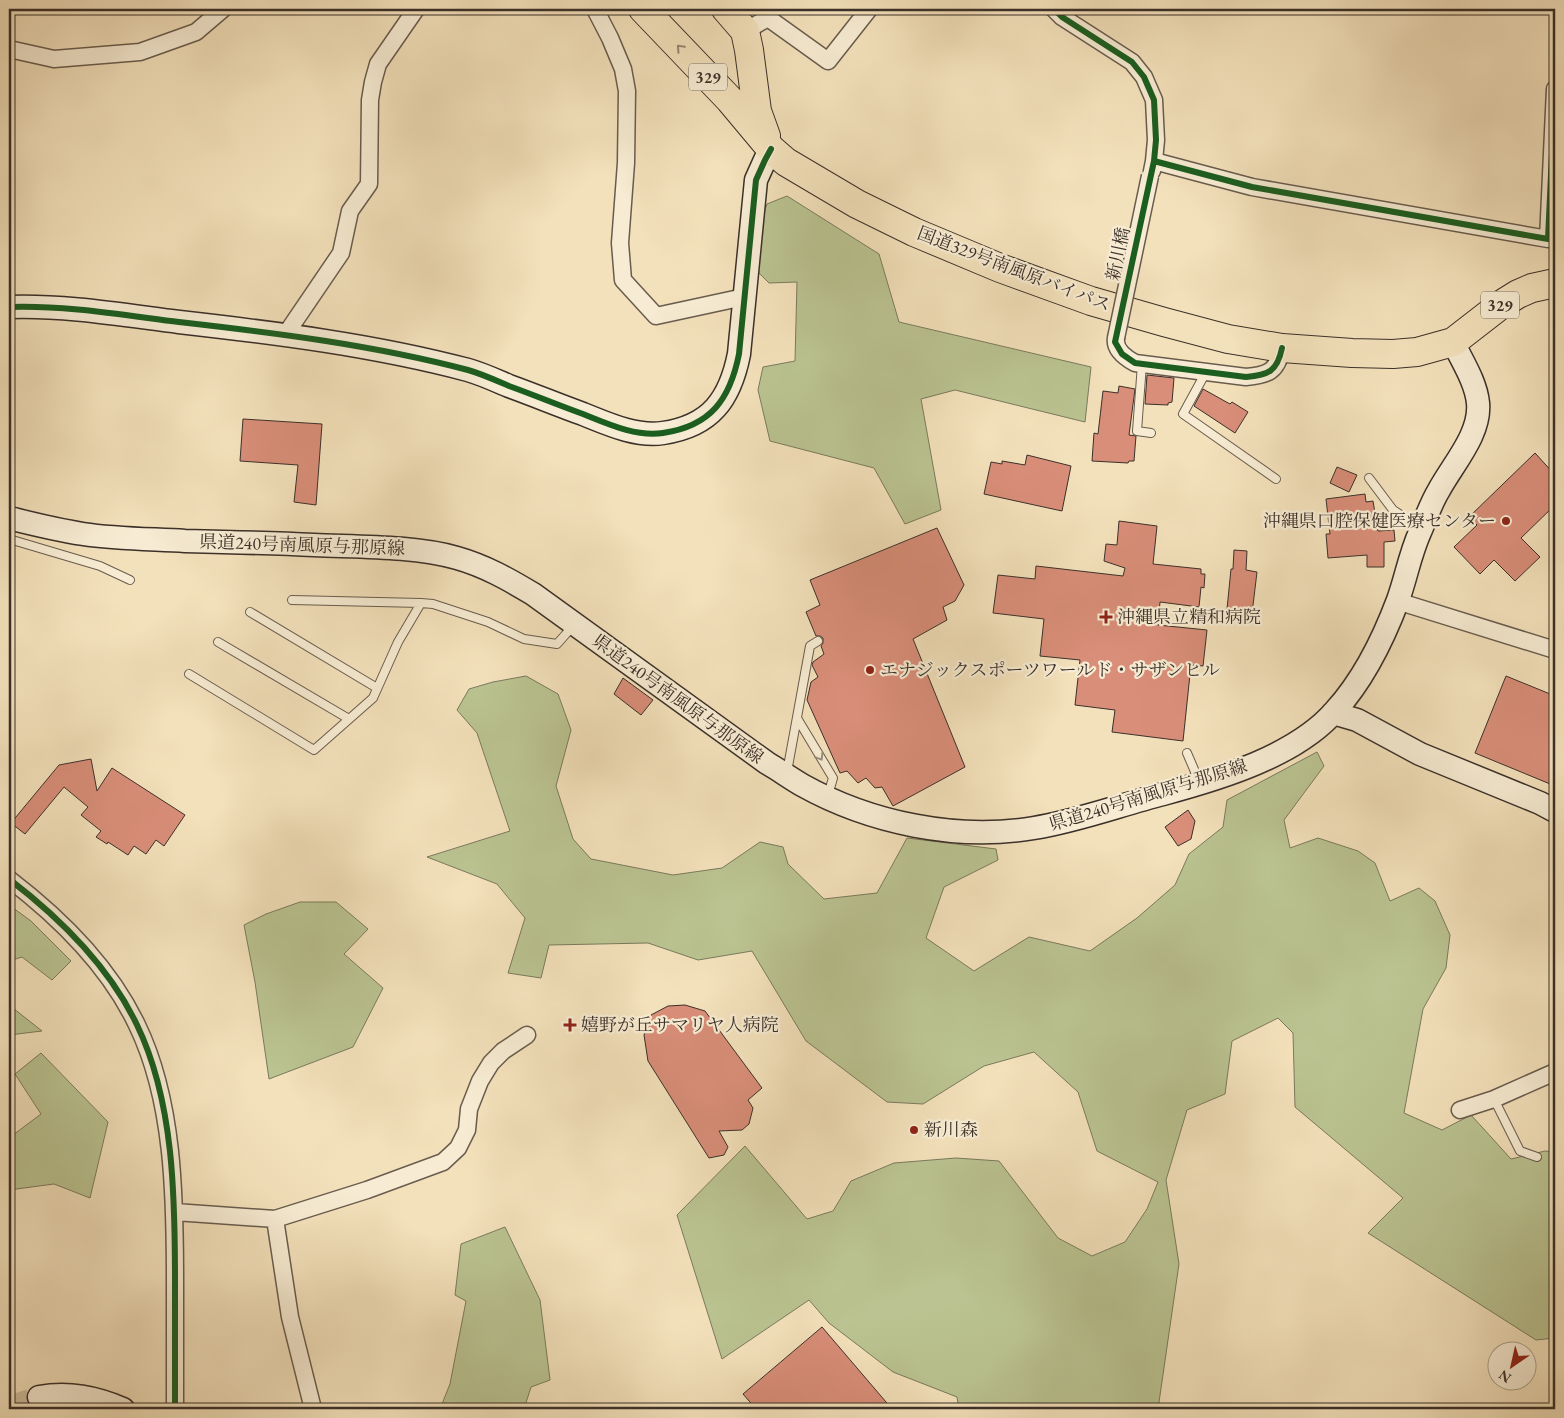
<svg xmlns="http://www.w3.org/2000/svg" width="1564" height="1418" font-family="'EB Garamond','Noto Serif JP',serif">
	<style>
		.green { fill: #bac391; stroke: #7a7a5d }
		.building { fill: #d98e79; stroke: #3b3029 }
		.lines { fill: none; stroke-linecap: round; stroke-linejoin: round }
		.secondary-tunnel { stroke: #cebe9e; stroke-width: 22; stroke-dasharray: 22 11; stroke-linecap: butt }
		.lane-casing { stroke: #695c4e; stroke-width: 10 }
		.street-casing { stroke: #695c4e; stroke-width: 19 }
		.secondary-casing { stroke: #3b3029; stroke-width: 25 }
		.highway-casing { stroke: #3b3029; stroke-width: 30 }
		.lane { stroke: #f7ecd3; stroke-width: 8 }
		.street { stroke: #f7ecd3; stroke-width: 16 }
		.secondary { stroke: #f7ecd3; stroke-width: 22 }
		.highway { stroke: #f3e1bb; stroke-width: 28 }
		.street-bridge-casing { stroke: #695c4e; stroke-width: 19; stroke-linecap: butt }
		.street-bridge { stroke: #f7ecd3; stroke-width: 16 }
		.cycleway-casing { stroke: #f7ecd3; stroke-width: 9 }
		.cycleway { stroke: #1b5e20; stroke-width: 6 }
		.oneway { stroke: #978872 }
		.oneway2 { stroke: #998e7e }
		.poi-dot { fill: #8f2418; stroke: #f7ecd3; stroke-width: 2 }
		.labels { text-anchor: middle; stroke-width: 4.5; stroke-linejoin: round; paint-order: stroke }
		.shield { fill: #f7ecd3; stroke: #73685c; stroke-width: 1 }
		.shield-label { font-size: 16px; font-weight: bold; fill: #3b3029 }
		.street-label { font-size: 18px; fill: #3b3029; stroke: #f7ecd3 }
		.poi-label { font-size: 18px; fill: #3b3029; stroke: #f7ecd3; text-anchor: start }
	</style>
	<rect width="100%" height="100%" fill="#f3e1bb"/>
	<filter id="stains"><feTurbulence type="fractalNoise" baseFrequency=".004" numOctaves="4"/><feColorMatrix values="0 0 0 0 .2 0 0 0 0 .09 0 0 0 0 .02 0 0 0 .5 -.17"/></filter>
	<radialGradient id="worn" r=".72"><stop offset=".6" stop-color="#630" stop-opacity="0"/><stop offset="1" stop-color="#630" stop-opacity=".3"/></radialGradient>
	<path class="green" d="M787 196 879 254 899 322 1091 367 1085 422 955 390 921 399 941 510 905 524 874 468 770 441 758 390 763 367 795 361 797 282 769 283 757 271 760 224 767 204Z
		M526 676 558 694 571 730 556 786 573 839 591 859 673 875 722 868 760 842 783 847 788 864 824 899 877 893 907 838 996 849 998 860 944 887 926 938 974 971 1029 937 1090 951 1137 918 1175 885 1189 854 1223 827 1227 800 1317 752 1324 766 1284 820 1290 848 1318 838 1358 851 1375 863 1390 901 1419 888 1435 901 1450 935 1446 968 1423 1009 1404 1113 1442 1130 1471 1115 1511 1159 1545 1151 1555 1152V1338L1536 1340 1368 1233 1403 1198 1295 1107 1293 1033 1278 1018 1232 1041 1225 1094 1187 1110 1166 1180 1179 1264 1158 1409H959L957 1397 893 1372 829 1323 809 1300 722 1359 677 1215 745 1146 807 1219 833 1211 851 1181 894 1163 956 1158 999 1161 1058 1238 1092 1256 1125 1242 1147 1209 1158 1182 1097 1151 1078 1092 1034 1052 984 1066 923 1104 887 1102 806 1041 752 951 698 960 648 943 549 945 541 978 508 973 525 918 497 884 427 857 510 831 477 733 457 710 469 689 493 682Z
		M300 902H336L368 929 344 954 383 988 353 1047 269 1079 255 982 244 925 266 914Z
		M9 905 31 921 71 961 52 980 22 957 9 961Z
		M9 1005 42 1031 9 1035Z
		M41 1053 108 1122 90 1198 54 1184 9 1190V1138L41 1114 15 1074Z
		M505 1227 540 1300 550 1380 531 1387 524 1409H440L450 1384 466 1301 455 1295 461 1244Z"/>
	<path class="building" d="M1147 375 1174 378 1172 402 1168 403V405L1145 404Z
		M1119 386 1135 389 1129 435 1136 436 1134 461H1129L1128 463 1092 461 1094 433 1098 434 1103 391 1118 393Z
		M1203 389 1230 404 1232 402 1248 412 1235 433 1194 406Z
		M243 419 322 424 316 505 294 502 298 465 240 461Z
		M1535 453 1555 475V505L1521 538 1540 557 1515 581 1494 560 1480 574 1454 547 1477 525 1469 517Z
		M1027 455 1071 466 1062 511 984 494 991 462 1002 464V461L1025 465Z
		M1337 467 1357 475 1349 492 1330 483Z
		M1365 494 1366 502 1373 501 1378 531 1394 530 1395 541 1384 542V567H1367V555L1328 558 1326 534H1330L1326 499Z
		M1119 521 1157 526 1153 564 1201 569V574H1205L1204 588 1201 587 1199 607 1160 602 1158 625 1207 630 1203 666 1191 665 1183 741 1112 732 1115 710 1075 705 1080 660 1040 656 1044 619 993 613 998 575 1035 579 1036 566 1123 576 1125 568 1104 561 1106 544 1117 545Z
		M937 528 964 585 955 601 943 607 947 620 913 639 965 767 893 806 882 787 875 788 866 778 858 783 847 771 840 773 807 700 811 682 818 677 812 665 813 662 824 654 821 646 823 643V638L820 636H816L806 612 820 605 810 580Z
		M1234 550 1247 551 1246 570 1257 572 1251 622 1226 619 1231 569H1233Z
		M1506 676 1555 696V786L1475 753Z
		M623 678 653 700 641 715 614 694Z
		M91 759 97 791 112 768 185 815 164 846 156 840 146 854 134 846 128 855 108 842 107 844 96 837 101 831 81 815 88 807 64 787 25 834 11 823 59 765Z
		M1188 810 1195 821 1191 839 1178 846 1165 827Z
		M685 1005 705 1011 762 1088 748 1100 753 1108 749 1124 742 1130 719 1131 728 1147 724 1155 709 1158 648 1061 644 1035 651 1015 668 1006Z
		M822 1327 892 1409H756L743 1394Z"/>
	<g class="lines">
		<path class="secondary-tunnel" d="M9 1407 39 1397"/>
		<defs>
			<path id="lane" d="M1142 364 1137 431 1151 433
				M1206 372 1183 414 1276 479
				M1369 478 1393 510 1420 527
				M9 539 100 566 130 580
				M292 600 421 603
				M250 612 377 688
				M218 642 349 719
				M189 674 314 750 373 698 398 642 421 603 433 604 488 622 524 639 557 644 573 626
				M797 718 833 778 828 795
				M1187 753 1199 781
				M787 772 810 646 818 641
				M1494 1099 1520 1151 1537 1157"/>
			<path id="street" d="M595 9 610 38 623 69 627 91 626 163 620 243 623 280 656 316 744 297
				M1054 9 1062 17 1132 62 1144 77 1154 100 1156 140 1154 161 1152 171
				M745 31 768 18 828 61 869 9
				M9 49 54 59 140 52 196 32 223 9
				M1154 161 1252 187 1548 239 1555 89
				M289 335 290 328 341 253 350 211 369 184 370 100 373 82 378 64 416 9
				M1116 338C1114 350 1126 358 1135 363L1246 377C1268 375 1277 372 1282 348
				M1397 601 1555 650
				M9 879C60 918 109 966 137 1025 174 1101 175 1198 175 1281 175 1324 175 1366 175 1409
				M1460 1110 1494 1099 1555 1072
				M175 1212 275 1219 367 1190 443 1162 458 1148 467 1130 469 1109 480 1081 491 1063 503 1051 527 1035
				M275 1219 290 1317 313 1409"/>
			<path id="secondary" d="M9 307C64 305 123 315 179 322 276 333 373 345 468 370 482 374 495 380 509 386 534 395 558 405 583 414 608 424 636 437 663 433 711 426 730 399 739 354L756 180 765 160 771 149
				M9 518C33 524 58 530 83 534 116 539 151 539 185 541 228 542 271 543 314 545 359 547 415 546 457 558 485 566 508 579 533 594L767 763C779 770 790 778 802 785 870 823 957 841 1034 828 1078 821 1120 805 1163 794 1219 779 1296 756 1335 711 1364 679 1383 640 1398 600 1406 578 1410 554 1420 532 1426 518 1431 503 1439 490 1453 464 1481 434 1478 403 1476 382 1462 361 1453 342
				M1333 713 1357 720 1420 754 1540 803 1555 811
				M39 1397C69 1392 95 1397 123 1409"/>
			<path id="highway" d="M643 9 730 100 771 149 786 162 857 204 914 232 1000 268 1091 301 1164 322 1228 339 1282 348 1352 353 1393 354 1417 352 1453 342 1502 304 1518 294 1532 288 1555 283
				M726 9 745 31 749 50 757 111 766 136"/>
		</defs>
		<use href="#lane" class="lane-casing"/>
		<use href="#street" class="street-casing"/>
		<use href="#secondary" class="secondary-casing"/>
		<use href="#highway" class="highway-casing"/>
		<use href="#lane" class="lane"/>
		<use href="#street" class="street"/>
		<use href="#secondary" class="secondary"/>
		<use href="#highway" class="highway"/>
		<defs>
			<path id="street-bridge" d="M1116 338 1150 176"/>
		</defs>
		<use href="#street-bridge" class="street-bridge-casing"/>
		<use href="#street-bridge" class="street-bridge"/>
		<defs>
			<path id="cycleway" d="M1054 9 1062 17 1132 62 1144 77 1154 100 1156 140 1154 161 1115 342 1122 354 1135 363 1246 377C1268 375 1277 372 1282 348
				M1154 161 1252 187 1548 239 1555 89
				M9 307C64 305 123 315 179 322 276 333 373 345 468 370 482 374 495 380 509 386 534 395 558 405 583 414 608 424 636 437 663 433 711 426 730 399 739 354L756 180 765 160 771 149
				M9 879C60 918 109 966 137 1025 174 1101 175 1198 175 1281 175 1324 175 1366 175 1409"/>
		</defs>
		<use href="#cycleway" class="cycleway-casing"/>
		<use href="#cycleway" class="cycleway"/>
	</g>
	<defs><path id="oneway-chevron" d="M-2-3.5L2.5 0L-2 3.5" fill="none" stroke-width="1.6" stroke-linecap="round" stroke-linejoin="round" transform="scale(1.25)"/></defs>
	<use class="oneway" href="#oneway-chevron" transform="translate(680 48) rotate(-133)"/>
	<use class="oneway2" href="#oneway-chevron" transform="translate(820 757) rotate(59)"/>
	<g class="poi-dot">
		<circle cx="1506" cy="521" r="5"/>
		<path d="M1103.5 609.5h5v5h5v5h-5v5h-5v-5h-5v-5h5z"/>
		<circle cx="870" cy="670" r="5"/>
		<path d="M567.5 1017.5h5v5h5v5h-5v5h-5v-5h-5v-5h5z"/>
		<circle cx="914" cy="1130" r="5"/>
	</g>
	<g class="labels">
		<g class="shield">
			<rect x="689" y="63.5" width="38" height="27" rx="4"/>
			<rect x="1481" y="291.5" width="38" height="27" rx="4"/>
		</g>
		<g class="shield-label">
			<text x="708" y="83">329</text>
			<text x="1500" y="311">329</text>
		</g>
		<g class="street-label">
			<text transform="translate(1118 254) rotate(-78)" y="6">新川橋</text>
			<text transform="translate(1014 269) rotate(21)" y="6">国道329号南風原バイパス</text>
			<text transform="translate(302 545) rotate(2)" y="6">県道240号南風原与那原線</text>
			<text transform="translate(678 699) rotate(36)" y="6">県道240号南風原与那原線</text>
			<text transform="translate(1148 795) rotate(-17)" y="6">県道240号南風原与那原線</text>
		</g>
		<g class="poi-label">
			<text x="1496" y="527" text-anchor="end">沖縄県口腔保健医療センター</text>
			<text x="1117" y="623">沖縄県立精和病院</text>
			<text x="880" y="676">エナジックスポーツワールド・サザンヒル</text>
			<text x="581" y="1031">嬉野が丘サマリヤ人病院</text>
			<text x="924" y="1136">新川森</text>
		</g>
	</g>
	<rect width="1564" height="1418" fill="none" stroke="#f3e1bb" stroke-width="30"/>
	<rect x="10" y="10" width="1544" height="1398" fill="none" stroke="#3b3029" stroke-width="2.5"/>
	<rect x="15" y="15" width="1534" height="1388" fill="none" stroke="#3b3029"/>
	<g transform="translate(1512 1366) rotate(214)"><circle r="24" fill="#f7ecd3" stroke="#aca18f"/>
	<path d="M0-4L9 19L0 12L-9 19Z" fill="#8f2418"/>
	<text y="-8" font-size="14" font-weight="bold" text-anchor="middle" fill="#3b3029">N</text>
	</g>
	<rect width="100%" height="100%" filter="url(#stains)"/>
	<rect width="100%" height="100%" fill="url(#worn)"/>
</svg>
